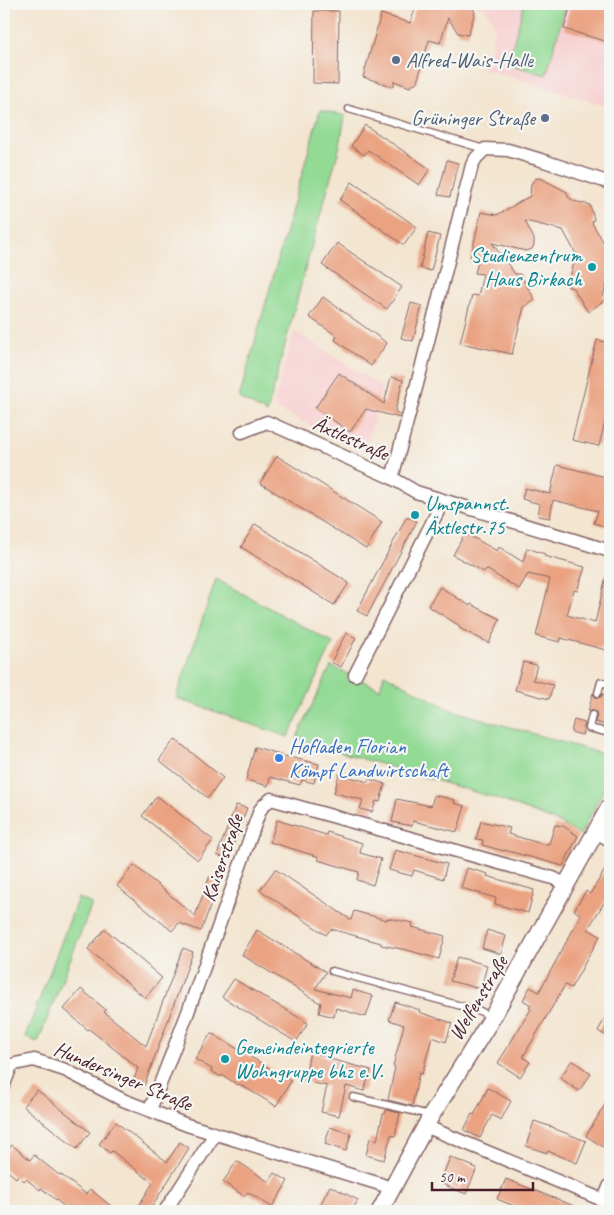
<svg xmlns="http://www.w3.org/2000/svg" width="614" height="1215" font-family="Caveat,sans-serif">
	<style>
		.built { fill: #f7cfd0 }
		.green { fill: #93da95; stroke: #6e7c60 }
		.building { fill: #eaa281 }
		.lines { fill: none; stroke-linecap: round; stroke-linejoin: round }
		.service-casing { stroke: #856465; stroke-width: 9 }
		.minor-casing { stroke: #856465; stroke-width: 15 }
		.tertiary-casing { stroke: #856465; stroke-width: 19 }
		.service { stroke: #fff; stroke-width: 6 }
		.minor { stroke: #fff; stroke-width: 12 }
		.tertiary { stroke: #fff; stroke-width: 16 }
		.service-dot { fill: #5c6f8a; stroke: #f6f6f2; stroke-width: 2 }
		.culture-dot { fill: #0f9aa8; stroke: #f6f6f2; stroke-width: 2 }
		.shop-dot { fill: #3f7fe0; stroke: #f6f6f2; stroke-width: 2 }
		.labels { text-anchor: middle; stroke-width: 4.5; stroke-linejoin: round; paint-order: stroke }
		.service-label { font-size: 21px; fill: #4e5e75; stroke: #f6f6f2; text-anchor: start }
		.culture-label { font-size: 21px; fill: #0d838f; stroke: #f6f6f2; text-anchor: start }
		.street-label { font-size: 21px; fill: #4a1f2b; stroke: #f6f6f2 }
		.shop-label { font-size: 21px; fill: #366cbe; stroke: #f6f6f2; text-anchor: start }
	</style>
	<rect width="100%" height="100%" fill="#f6f6f2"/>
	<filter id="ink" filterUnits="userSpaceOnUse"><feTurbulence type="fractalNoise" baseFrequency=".02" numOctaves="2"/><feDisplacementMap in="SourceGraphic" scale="10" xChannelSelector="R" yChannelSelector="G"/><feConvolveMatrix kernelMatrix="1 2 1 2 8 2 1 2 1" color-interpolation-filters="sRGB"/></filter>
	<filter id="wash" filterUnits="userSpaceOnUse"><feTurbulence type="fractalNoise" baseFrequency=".0096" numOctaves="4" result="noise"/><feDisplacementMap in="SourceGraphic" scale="20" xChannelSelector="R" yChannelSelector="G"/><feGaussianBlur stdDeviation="1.12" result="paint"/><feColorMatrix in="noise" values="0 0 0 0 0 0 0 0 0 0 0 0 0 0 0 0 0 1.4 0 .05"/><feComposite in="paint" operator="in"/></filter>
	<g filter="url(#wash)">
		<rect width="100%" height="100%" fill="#f3e5d0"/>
		<path class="built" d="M472 4H610V107L482 68 479 64 482 52 490 53 495 26 485 8Z
			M294 331 382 387 366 450 361 451 273 407Z"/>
		<path class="green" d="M524 4H560L566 5 546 75 508 64Z
			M320 110 345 116 340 145 303 277 267 413 239 398Z
			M216 579 333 643 288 737 176 698Z
			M331 666 380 689 384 674 451 710 610 756V778L580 835 558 822 498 799 296 739Z
			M78 898 92 904 38 1042 25 1037Z"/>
		<g id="blocks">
			<path class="building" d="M417 4H467L471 5 475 12 468 35 458 33 448 18 440 43 429 40 417 82 410 87 394 81V87L363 77 381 14 410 23Z
				M571 4H610V23L605 41 564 29Z
				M314 11H339L338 84 313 83Z
				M365 125 430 169 419 185 368 150 364 155 351 146Z
				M447 160 458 163 450 197 438 195Z
				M539 178 544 180 567 192 568 197 574 201 590 205 594 219 592 223 610 253V273L603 296 605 300 588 312 573 288 568 287 576 254 563 230 525 221 534 239V245L532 249 526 251 492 243 515 274H520L535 300 524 307 512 354 460 343 472 295 478 296 483 274 475 273 478 262 470 260 481 212 497 215 530 196 531 184 535 179Z
				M352 182 417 227 404 245 340 200Z
				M428 233 440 236 431 271 420 268Z
				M337 243 402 287 387 309 322 265Z
				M323 297 387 343 371 366 335 340 337 336 309 317Z
				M411 303 422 306 413 341 401 338Z
				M597 340 610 343V402L599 446 572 440Z
				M339 373 384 404 391 377 403 380 395 411 400 415V418L366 409 350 432 315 408Z
				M277 456 382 522 366 549 260 483Z
				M557 465 610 478V517L607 527 594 523 598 511 553 500 550 518 538 516 540 504 522 499 525 488 550 494Z
				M406 518H410L417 521 367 616 357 611Z
				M255 524 349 583 334 605 241 547Z
				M465 533 497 551 499 547 523 562 527 548 545 554 544 556 585 567 577 591 574 590 567 615 595 623 606 576H610V651L561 638 560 642 536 636 550 579 528 574 519 589 486 569 484 572 453 555Z
				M440 587 470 606 471 604 500 619 489 643 459 628 460 626 428 606Z
				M346 633 356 638 341 667 331 662Z
				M523 662 537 665 533 680 553 685 549 699 515 690Z
				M593 693 594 696 597 698 601 697 603 694 610 696V726L595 722 597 716 596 712 593 710 588 712Z
				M574 720 585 723 582 735 571 732Z
				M175 739 223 778 208 798 159 760Z
				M255 747 276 753V754L319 764 314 783 302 780 300 785 270 777 268 786 246 780Z
				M339 774 368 782 369 779 385 784 380 802 376 801 372 812 360 809 363 800 334 793Z
				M434 795 455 800 454 803 465 806 457 832 413 821 412 826 392 822 397 799 431 806Z
				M157 796 213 840 198 860 142 816Z
				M236 805 247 808 228 859 217 855Z
				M277 820 326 835 327 832 362 843 360 853 381 859 373 885 357 880 359 872 318 860 319 857 270 842Z
				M481 821 510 828 508 834 546 845 547 843 549 844 555 825 563 826 578 836 563 866 504 850V851L482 845 483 840 476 839Z
				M395 850 447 864 443 879 414 870 412 876 389 870Z
				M610 862V893L588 929 600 936 571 988 565 985 523 1057 530 1062 520 1077 498 1063 531 1009 529 1008 531 1005 523 1000 530 987 539 992 581 915 574 910 586 891 590 894Z
				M134 865 195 916 210 876 220 880 201 931 179 923 172 931 117 886Z
				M467 868 488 874 487 876 534 890 528 913 495 904 496 898 461 888Z
				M275 869 351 920 354 911 387 920V918L413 923 412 927 445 936 439 959 407 950 381 945V943L331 929 326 935 260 890Z
				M105 929 162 978 145 998 88 949Z
				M257 930 326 972 315 989 351 998 353 990 373 996 366 1017 336 1008 334 1017 319 1013 321 1002 320 1003 242 955Z
				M487 930 506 936 501 954 482 948Z
				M183 948 193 952 144 1086 133 1082 138 1068 89 1029 88 1030 64 1009 81 989 106 1010 104 1012 146 1046Z
				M457 957 487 965 481 989 450 981Z
				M234 979 308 1023 296 1042 222 997Z
				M395 1002 420 1010 419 1012 452 1023 446 1042 432 1037 422 1074 419 1073 412 1106 388 1100 395 1067 393 1066 404 1025 389 1020Z
				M610 1009V1038L598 1031Z
				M211 1033 291 1081 276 1106 239 1084 238 1085 222 1075 221 1077 211 1071 212 1069 195 1059Z
				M310 1052 327 1056 326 1058 371 1070 364 1091 346 1086 339 1116 321 1112 327 1086 304 1081Z
				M572 1060 591 1074 579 1091 560 1078Z
				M488 1088 511 1101 501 1120 492 1115 480 1138 464 1130 472 1114 474 1115Z
				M37 1090 90 1132 77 1149 23 1106Z
				M610 1096V1139L605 1148 586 1136Z
				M386 1110 400 1113 395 1136 391 1135 384 1160 366 1155 370 1138 377 1140 383 1114H385Z
				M534 1121 555 1128V1129L586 1141 577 1163 548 1151 547 1153 526 1146Z
				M116 1122 167 1162 180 1142 189 1148 149 1211H135L153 1183 112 1151 110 1153 99 1144Z
				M330 1127 351 1134 346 1151 325 1144Z
				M12 1145 30 1160 34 1155 59 1175 60 1174 86 1194 90 1189 117 1211H70L41 1188 40 1190 26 1179 24 1181 18 1175 16 1178 4 1168V1155Z
				M450 1157 477 1168 466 1194 440 1183Z
				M237 1161 269 1182 275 1173 288 1181 272 1207 248 1192 244 1196 223 1182Z
				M506 1179 584 1210 583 1211H526L497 1199Z
				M330 1186 358 1200 352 1211H338L321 1203Z"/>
		</g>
	</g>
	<g filter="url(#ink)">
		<use href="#blocks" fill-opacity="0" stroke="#856465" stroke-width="1"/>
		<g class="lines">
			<defs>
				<path id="service" d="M349 109 484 149
					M598 693 601 682 610 685
					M592 715 589 728 610 733
					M332 971 480 1011 491 1017
					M4 1093 15 1064
					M353 1097 430 1115"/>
				<path id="minor" d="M242 432 267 422 392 478 416 492 610 551
					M392 478 421 369 472 165 476 158 485 149 508 150 541 160 610 183
					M355 675 443 501
					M596 832 610 840
					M15 1064 34 1060 65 1070 123 1100 187 1125 380 1184 392 1189
					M150 1110 188 1012 260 810 264 805 271 799 553 878 567 885
					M425 1126 610 1203
					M604 1199 610 1185
					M165 1211 215 1134"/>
				<path id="tertiary" d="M380 1211 431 1116 492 1018 610 806"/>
			</defs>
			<use href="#service" class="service-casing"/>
			<use href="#minor" class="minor-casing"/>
			<use href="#tertiary" class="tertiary-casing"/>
			<use href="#service" class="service"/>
			<use href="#minor" class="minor"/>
			<use href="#tertiary" class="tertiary"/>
		</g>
	</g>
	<g class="service-dot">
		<circle cx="396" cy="60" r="5"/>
		<circle cx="545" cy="118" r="5"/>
	</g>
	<g class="culture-dot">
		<circle cx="592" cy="267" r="5"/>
		<circle cx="415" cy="515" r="5"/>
		<circle cx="225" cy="1059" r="5"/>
	</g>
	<circle class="shop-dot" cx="279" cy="758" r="5"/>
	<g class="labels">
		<g class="service-label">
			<text x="406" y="67">Alfred-Wais-Halle</text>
			<text x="535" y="125" text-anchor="end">Grüninger Straße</text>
		</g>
		<g class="culture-label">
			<text x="582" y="262" text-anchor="end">Studienzentrum<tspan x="582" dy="24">Haus Birkach</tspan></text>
			<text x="425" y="510">Umspannst.<tspan x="425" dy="24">Äxtlestr.75</tspan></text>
			<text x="235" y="1054">Gemeindeintegrierte<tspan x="235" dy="24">Wohngruppe bhz e.V.</tspan></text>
		</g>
		<g class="street-label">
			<text transform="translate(351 438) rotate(24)" y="7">Äxtlestraße</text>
			<text transform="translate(222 858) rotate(-71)" y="7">Kaiserstraße</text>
			<text transform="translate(478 998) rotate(-59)" y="7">Welfenstraße</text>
			<text transform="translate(123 1076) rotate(23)" y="7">Hundersinger Straße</text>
		</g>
		<g class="shop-label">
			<text x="289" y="753">Hofladen Florian<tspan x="289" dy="24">Kömpf Landwirtschaft</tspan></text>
		</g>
	</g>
	<rect width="614" height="1215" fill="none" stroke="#f6f6f2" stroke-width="20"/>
	<path d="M432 1182v8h101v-8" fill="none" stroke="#4a1f2b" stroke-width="2.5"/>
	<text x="439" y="1182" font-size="15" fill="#4a1f2b" stroke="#f6f6f2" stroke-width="4" paint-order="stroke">50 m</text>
</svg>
